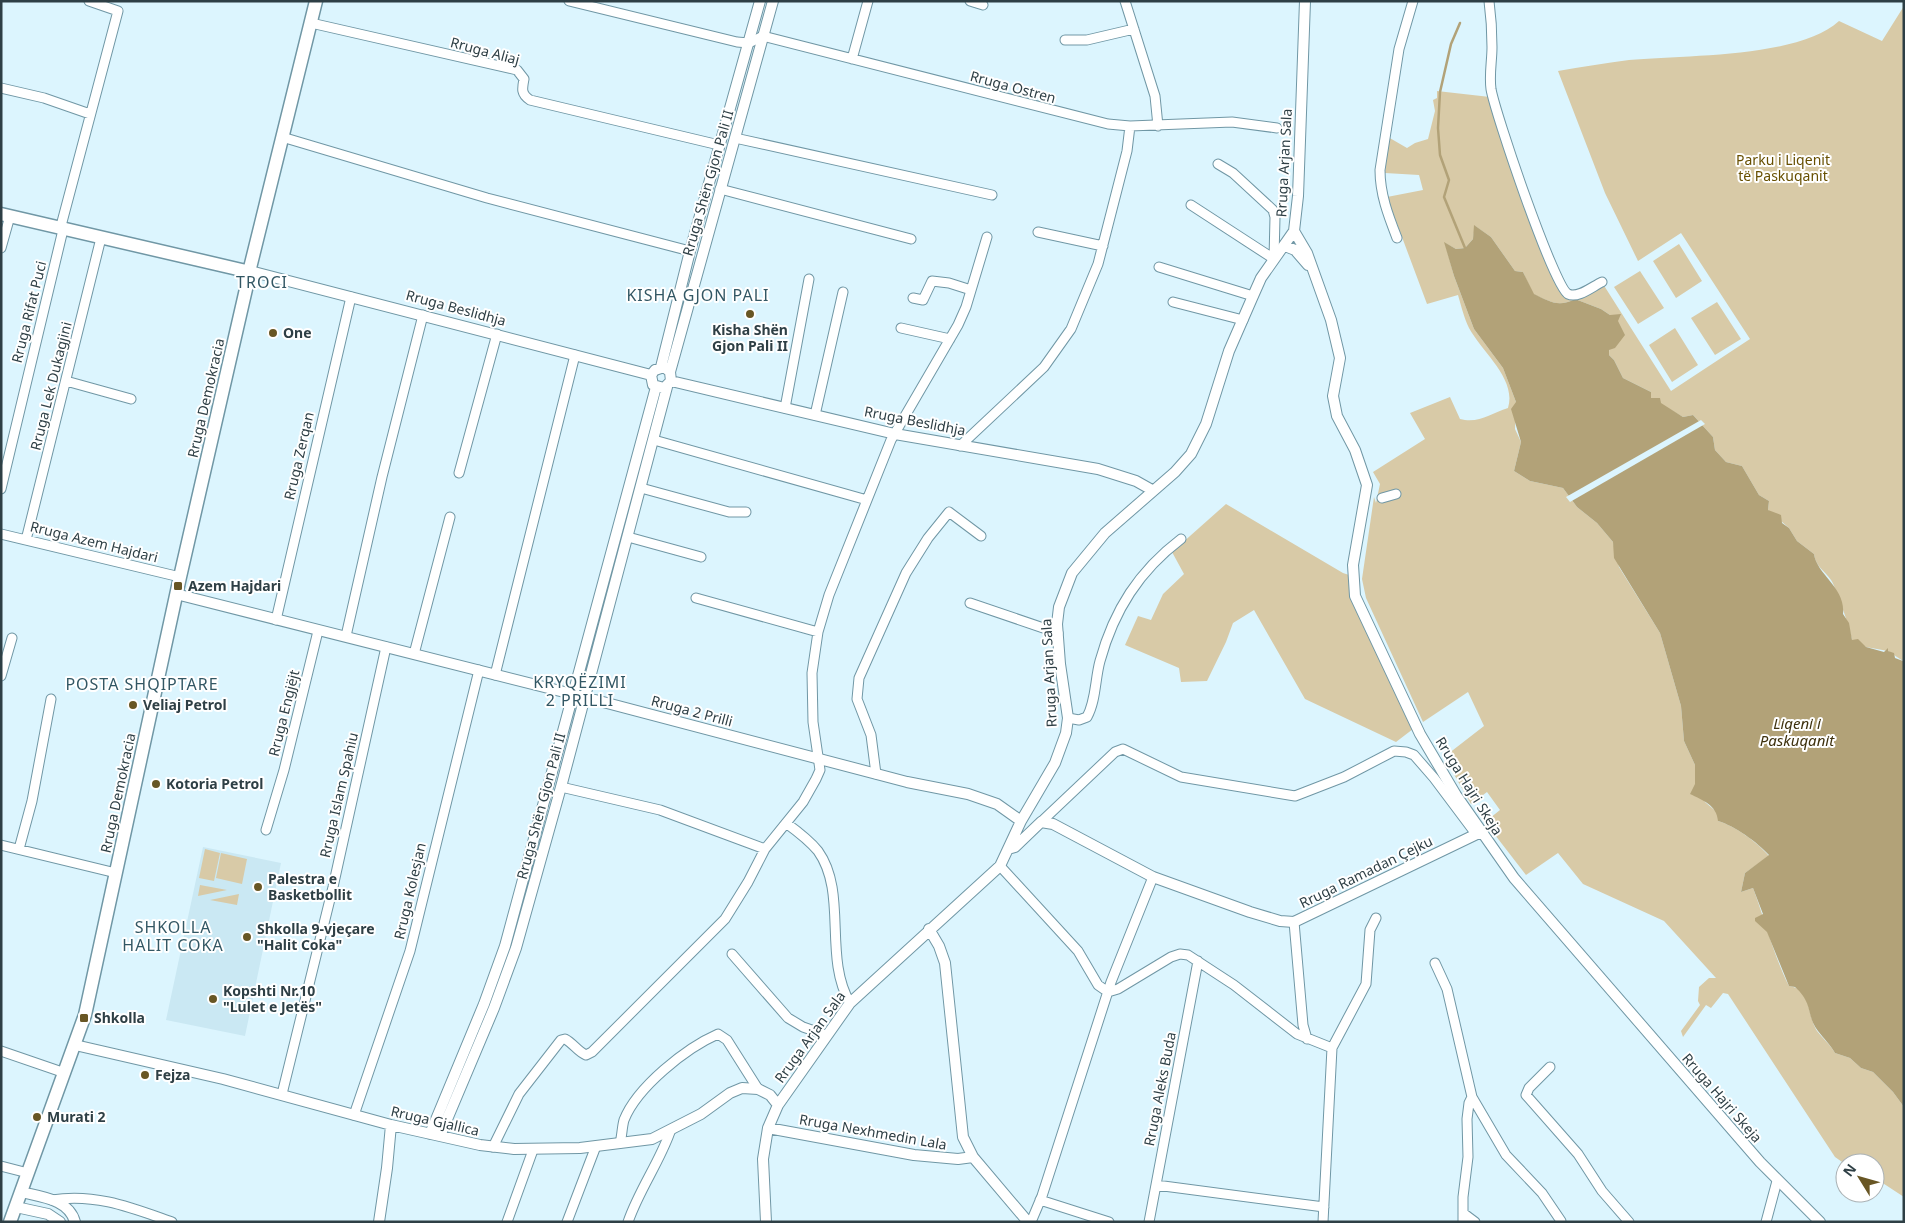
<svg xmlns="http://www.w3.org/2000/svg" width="1905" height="1223" font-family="'Noto Sans',sans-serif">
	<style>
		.built { fill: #cae8f3 }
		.green { fill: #d8caa7 }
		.water { fill: #b2a278 }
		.pier { fill: #dcf5fe }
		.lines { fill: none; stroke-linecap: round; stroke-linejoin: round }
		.stream { stroke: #b2a278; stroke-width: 2.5 }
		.minor-casing { stroke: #7097a5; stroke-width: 11 }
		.tertiary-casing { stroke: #7097a5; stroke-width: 12 }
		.secondary-casing { stroke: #7097a5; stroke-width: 15 }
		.minor { stroke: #fff; stroke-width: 9 }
		.tertiary { stroke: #fff; stroke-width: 10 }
		.secondary { stroke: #fff; stroke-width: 12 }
		.poi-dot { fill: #685624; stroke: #fff; stroke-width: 2 }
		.labels { text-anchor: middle; stroke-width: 4; stroke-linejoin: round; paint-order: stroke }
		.street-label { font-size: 14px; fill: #2e3f45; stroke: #fff }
		.park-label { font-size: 14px; fill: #674f00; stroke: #fff }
		.poi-label { font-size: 14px; font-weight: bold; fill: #2e3f45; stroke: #fff; text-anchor: start }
		.water-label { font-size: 15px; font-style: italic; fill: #3e310e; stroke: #fff }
		.quarter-label { font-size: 16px; letter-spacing: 1px; fill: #325764; stroke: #fff }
	</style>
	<rect width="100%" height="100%" fill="#dcf5fe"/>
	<path class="built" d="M203 847 281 863 245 1036 166 1020Z"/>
	<path class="green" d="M1904 6V665L1903 661 1888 651 1866 647 1852 640C1850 629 1837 589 1831 580 1824 570 1816 567 1814 554L1797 541 1789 528 1768 510 1769 501 1759 495 1742 466 1726 462 1715 450 1713 437 1693 415 1683 417 1650 398 1651 392 1623 378 1614 360 1609 355 1610 315 1601 309 1575 299C1558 308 1549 301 1533 294L1523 272 1515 271 1491 237 1475 226 1473 239 1465 248 1456 249 1445 243 1454 276 1474 329 1503 368 1516 402 1515 429 1521 442 1514 471 1530 481 1563 488 1577 507 1597 523 1613 542 1619 567 1660 633 1681 706 1684 741 1695 765V784L1705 802 1718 813V821C1735 826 1757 842 1769 856L1745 873 1741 892 1753 888C1765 920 1773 954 1789 986 1812 989 1807 1016 1817 1031 1823 1039 1830 1044 1835 1053L1850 1058 1861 1068 1873 1072 1893 1092 1904 1107V1197L1875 1178V1163L1845 1164 1835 1157 1728 994 1723 993 1711 1008 1706 1005 1683 1037 1681 1031 1700 1005 1698 1001 1699 987 1709 978H1716L1664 921 1583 884 1558 853 1526 875 1485 822 1500 810 1487 792 1471 804 1444 757 1484 726 1468 692 1423 722 1366 598 1362 579 1374 497 1376 503 1380 484 1373 472 1425 439 1410 413 1450 397 1460 419C1479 424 1491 413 1508 408 1517 379 1482 352 1469 328 1464 318 1461 305 1458 295L1427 304 1387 197 1423 190 1419 175 1385 173 1388 137 1407 148 1415 143 1428 139 1435 111 1433 100 1437 98V91L1490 97 1504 149 1562 295 1570 299 1603 284 1671 391 1750 339 1681 233 1638 261 1605 193 1558 71C1581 67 1605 63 1629 60 1684 55 1799 58 1839 21L1882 41Z
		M1679 244 1702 281 1676 298 1653 261Z
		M1640 271 1664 308 1638 324 1614 287Z
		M1717 302 1741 339 1715 355 1691 318Z
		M1675 328 1698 365 1672 382 1649 345Z
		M1226 504 1343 573 1349 575 1351 595 1413 729 1396 742 1305 699 1254 610 1233 623 1226 642 1207 681 1181 682 1179 668 1125 645 1138 616 1151 620 1163 594 1184 574 1172 552Z
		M205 849 220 853 214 881 199 878Z
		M221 853 247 859 242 884 216 878Z
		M200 885 227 890 198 896Z
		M239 894 237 905 210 900Z"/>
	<path class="water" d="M1474 225 1491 237 1515 271 1523 272 1534 294C1549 301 1558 308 1575 299L1601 309 1610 315 1621 314 1618 321 1625 335 1615 348 1609 350V355L1614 360 1623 378 1651 392V398H1660L1661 403 1683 417 1693 415 1713 437 1715 450 1726 462 1742 466 1759 495 1769 501 1768 510 1781 515 1782 523 1789 528 1797 541 1814 554C1817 575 1846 588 1843 614L1849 623 1852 640 1858 639 1866 647 1884 652 1888 648V651L1894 653 1895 658 1903 661 1904 1107 1893 1092 1873 1072 1861 1068 1850 1058 1835 1053C1830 1044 1824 1039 1818 1031 1806 1016 1814 1004 1795 987L1789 986 1767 932 1755 921V918L1763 914 1753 888 1741 892 1745 873 1769 855C1757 842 1735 826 1718 821 1717 805 1702 800 1690 794L1695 784V765L1684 741 1681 706 1660 633 1614 558 1613 542 1597 523 1577 507 1563 488 1530 481 1514 471 1521 442 1511 409 1516 402 1503 368 1474 329 1454 276 1444 242 1456 249 1465 248 1473 239Z"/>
	<path class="pier" d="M1701 420 1705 424 1570 502 1566 497Z"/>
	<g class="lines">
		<path class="stream" d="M1460 23 1451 44 1440 92 1438 128 1440 155 1449 180 1444 197 1465 248"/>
		<defs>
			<path id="minor" d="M569 1 737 42 749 43 763 36 1108 124 1130 126 1232 122 1277 128
				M970 1 983 5
				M1125 1 1155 96 1158 126
				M1489 1C1491 16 1492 31 1492 47 1492 61 1489 75 1491 89 1495 113 1554 287 1568 294 1578 299 1593 286 1602 282
				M311 23 517 70 524 79C522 89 521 94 530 100L719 145
				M1065 40H1087L1134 29
				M852 59 868 1
				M1 88 44 98 90 114
				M282 137 487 198 690 251
				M735 138 992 195
				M1218 164 1233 173 1273 210 1275 217 1274 259
				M720 189 911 239
				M1191 205 1274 259
				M1038 232 1103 246
				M1397 238C1388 215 1380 194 1380 170L1399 49 1413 1
				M1 248 10 216
				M1159 267 1253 296
				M913 298 923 300 932 281 949 283 971 290
				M1173 302 1243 320
				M901 328 950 339
				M66 381 131 399
				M785 408 809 279
				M815 415 843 292
				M654 440 867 500
				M960 446 1044 367 1071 329 1098 264 1127 151 1130 126
				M459 473 497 334
				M641 488 729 512H746
				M1 489 62 234V222L118 11 89 1
				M1382 498 1396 494
				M1 534 180 577
				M628 537 701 557
				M26 540 101 238
				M696 598 818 632
				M970 603 1058 633
				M276 620 351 297
				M346 636 382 477 423 315
				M414 654 450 517
				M495 675 575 355
				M1 676 12 638
				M1068 718 1079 720 1087 717C1096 701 1095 679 1100 661 1114 610 1139 571 1181 539
				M876 774 871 735 857 699 859 678 906 573 928 538 949 512 981 536
				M561 787 660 810 765 849
				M1041 822 1115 752 1123 749 1181 777 1295 796 1344 777 1394 751 1406 752 1414 755 1434 778 1476 834
				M786 823C797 831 809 840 818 851 848 893 823 957 850 1003
				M266 830 284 770 318 631
				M1 845 116 873
				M19 849 32 801 51 699
				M1000 866 1078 951 1098 985 1108 992 1118 989 1171 957 1180 954 1188 955 1234 985 1297 1034 1332 1048
				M1294 922 1303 1025 1307 1039
				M732 954 788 1018 803 1027 826 1035
				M1435 963 1447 989 1472 1097 1506 1155 1542 1193 1561 1221
				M1 1051 65 1073
				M1550 1067 1529 1088 1526 1095 1578 1154 1602 1191 1629 1222
				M282 1094 333 887 386 647
				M354 1115 410 951 479 670
				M620 1143C622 1136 622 1127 624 1120 637 1087 686 1048 718 1034L727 1040 758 1089
				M493 1147 519 1094 561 1040 565 1039C573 1043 578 1052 586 1055L592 1052 725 919 748 882 765 849 803 802 816 779 820 770 813 722 812 673 818 632 829 595 891 440 958 325 966 307 987 237
				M1 1166 28 1173
				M1156 1185 1324 1207
				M52 1200C96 1193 132 1208 172 1222
				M1040 1200 1109 1222
				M1463 1213 1475 1222
				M507 1222 533 1150
				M567 1222 596 1146
				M628 1222C639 1190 659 1163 670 1132
				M1031 1222 1042 1196 1111 982 1153 877
				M1149 1222 1198 961
				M1323 1222 1332 1048 1366 984 1370 930 1376 918
				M1463 1222V1197L1468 1157 1467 1119 1469 1103 1472 1097
				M1766 1222 1777 1181"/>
			<path id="tertiary" d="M1294 231 1307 253 1331 320 1340 358 1333 396 1337 416 1355 450 1367 485 1353 565 1355 596 1420 734 1456 795 1514 878 1760 1162 1820 1222
				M1285 246 1295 250 1308 265
				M254 272 651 375
				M661 367 690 251 760 1
				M670 372 664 367 655 370 651 375 653 385 664 388 671 381 670 372 773 1
				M671 381 895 434 1098 469 1136 481 1152 490
				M176 594 584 697 907 782 968 794 997 804 1021 821
				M1008 849 1015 847 1041 822 1053 824 1153 877 1250 912 1280 921 1294 922 1481 832
				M929 929 939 946 945 963 963 1137 973 1157 1028 1222
				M75 1045 223 1079 391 1125 480 1145 514 1149 580 1148 652 1139 701 1114 730 1093 742 1088 758 1089 770 1095 778 1105
				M768 1128 914 1155 958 1159 973 1157
				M430 1134 484 1004 505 946 656 387
				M440 1136 494 1008 516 948 561 787 667 387
				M21 1192C41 1197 69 1199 75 1222
				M16 1207 48 1214 60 1222
				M379 1222 387 1168 391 1125
				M766 1222 763 1159 768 1128 778 1105 850 1003 1000 866 1021 821 1055 763 1066 733 1068 718 1060 664 1057 624 1059 607 1072 573 1105 533 1175 472 1191 454 1206 424 1229 351 1253 296 1261 278 1294 231 1298 196 1305 1"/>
			<path id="secondary" d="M1 214 246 271
				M250 268 316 1
				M10 1222 85 1015 180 577 249 276"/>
		</defs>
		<use href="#minor" class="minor-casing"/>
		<use href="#tertiary" class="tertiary-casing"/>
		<use href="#secondary" class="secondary-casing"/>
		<use href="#minor" class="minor"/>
		<use href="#tertiary" class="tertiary"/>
		<use href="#secondary" class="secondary"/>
	</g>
	<g class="poi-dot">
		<circle cx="750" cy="314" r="5"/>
		<circle cx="273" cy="333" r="5"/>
		<rect x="173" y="581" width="10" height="10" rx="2.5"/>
		<circle cx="133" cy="705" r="5"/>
		<circle cx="156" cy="784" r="5"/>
		<circle cx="258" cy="887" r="5"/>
		<circle cx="247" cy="937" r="5"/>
		<circle cx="213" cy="999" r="5"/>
		<rect x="79" y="1013" width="10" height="10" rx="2.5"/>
		<circle cx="145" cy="1075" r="5"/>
		<circle cx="37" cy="1117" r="5"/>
	</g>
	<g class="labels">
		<g class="street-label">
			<text transform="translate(485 51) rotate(15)" y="5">Rruga Aliaj</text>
			<text transform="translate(1013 87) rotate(15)" y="5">Rruga Ostren</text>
			<text transform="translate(1284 163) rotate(-87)" y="5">Rruga Arjan Sala</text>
			<text transform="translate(708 183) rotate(-74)" y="5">Rruga Shën Gjon Pali II</text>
			<text transform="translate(456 308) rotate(15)" y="5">Rruga Beslidhja</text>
			<text transform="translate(29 312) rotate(-76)" y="5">Rruga Rifat Puci</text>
			<text transform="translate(51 386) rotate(-76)" y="5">Rruga Lek Dukagjini</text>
			<text transform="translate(206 398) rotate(-77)" y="5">Rruga Demokracia</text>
			<text transform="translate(915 421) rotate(11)" y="5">Rruga Beslidhja</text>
			<text transform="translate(299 456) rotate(-77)" y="5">Rruga Zerqan</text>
			<text transform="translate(94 542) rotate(14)" y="5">Rruga Azem Hajdari</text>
			<text transform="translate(1049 673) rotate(-93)" y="5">Rruga Arjan Sala</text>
			<text transform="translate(692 711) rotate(15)" y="5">Rruga 2 Prilli</text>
			<text transform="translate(284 713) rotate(-76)" y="5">Rruga Engjëjt</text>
			<text transform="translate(1469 786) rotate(58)" y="5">Rruga Hajri Skeja</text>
			<text transform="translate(118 793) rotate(-78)" y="5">Rruga Demokracia</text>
			<text transform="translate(339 795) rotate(-77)" y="5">Rruga Islam Spahiu</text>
			<text transform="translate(541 806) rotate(-75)" y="5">Rruga Shën Gjon Pali II</text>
			<text transform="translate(1366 872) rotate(-26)" y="5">Rruga Ramadan Çejku</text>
			<text transform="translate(410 891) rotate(-77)" y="5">Rruga Kolesjan</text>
			<text transform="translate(810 1037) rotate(-54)" y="5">Rruga Arjan Sala</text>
			<text transform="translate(1160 1089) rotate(-79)" y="5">Rruga Aleks Buda</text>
			<text transform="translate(1722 1098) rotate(49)" y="5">Rruga Hajri Skeja</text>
			<text transform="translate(435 1121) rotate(13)" y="5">Rruga Gjallica</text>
			<text transform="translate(873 1132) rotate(10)" y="5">Rruga Nexhmedin Lala</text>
		</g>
		<g class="park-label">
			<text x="1783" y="165">Parku i Liqenit<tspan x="1783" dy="16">të Paskuqanit</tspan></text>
		</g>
		<g class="poi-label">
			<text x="750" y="335" text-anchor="middle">Kisha Shën<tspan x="750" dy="16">Gjon Pali II</tspan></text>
			<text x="283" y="338">One</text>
			<text x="188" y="591">Azem Hajdari</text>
			<text x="143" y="710">Veliaj Petrol</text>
			<text x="166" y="789">Kotoria Petrol</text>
			<text x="268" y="884">Palestra e<tspan x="268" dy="16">Basketbollit</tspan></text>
			<text x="257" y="934">Shkolla 9-vjeçare<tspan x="257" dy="16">"Halit Coka"</tspan></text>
			<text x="223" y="996">Kopshti Nr.10<tspan x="223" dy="16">"Lulet e Jetës"</tspan></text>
			<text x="94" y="1023">Shkolla</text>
			<text x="155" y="1080">Fejza</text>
			<text x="47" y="1122">Murati 2</text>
		</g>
		<g class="water-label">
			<text x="1797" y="729">Liqeni i<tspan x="1797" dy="17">Paskuqanit</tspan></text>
		</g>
		<g class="quarter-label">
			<text x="262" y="288">TROCI</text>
			<text x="698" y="301">KISHA GJON PALI</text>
			<text x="580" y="688">KRYQËZIMI<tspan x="580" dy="18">2 PRILLI</tspan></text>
			<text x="142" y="690">POSTA SHQIPTARE</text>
			<text x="173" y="933">SHKOLLA<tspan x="173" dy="18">HALIT COKA</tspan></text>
		</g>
	</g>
	<rect width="1905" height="1223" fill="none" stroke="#2e3f45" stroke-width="5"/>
	<g transform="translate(1860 1178) rotate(307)"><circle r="24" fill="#ffffff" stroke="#abb2b5"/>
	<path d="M0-4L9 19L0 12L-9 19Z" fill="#685624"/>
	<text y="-8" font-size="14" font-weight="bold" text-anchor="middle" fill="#2e3f45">N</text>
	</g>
</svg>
